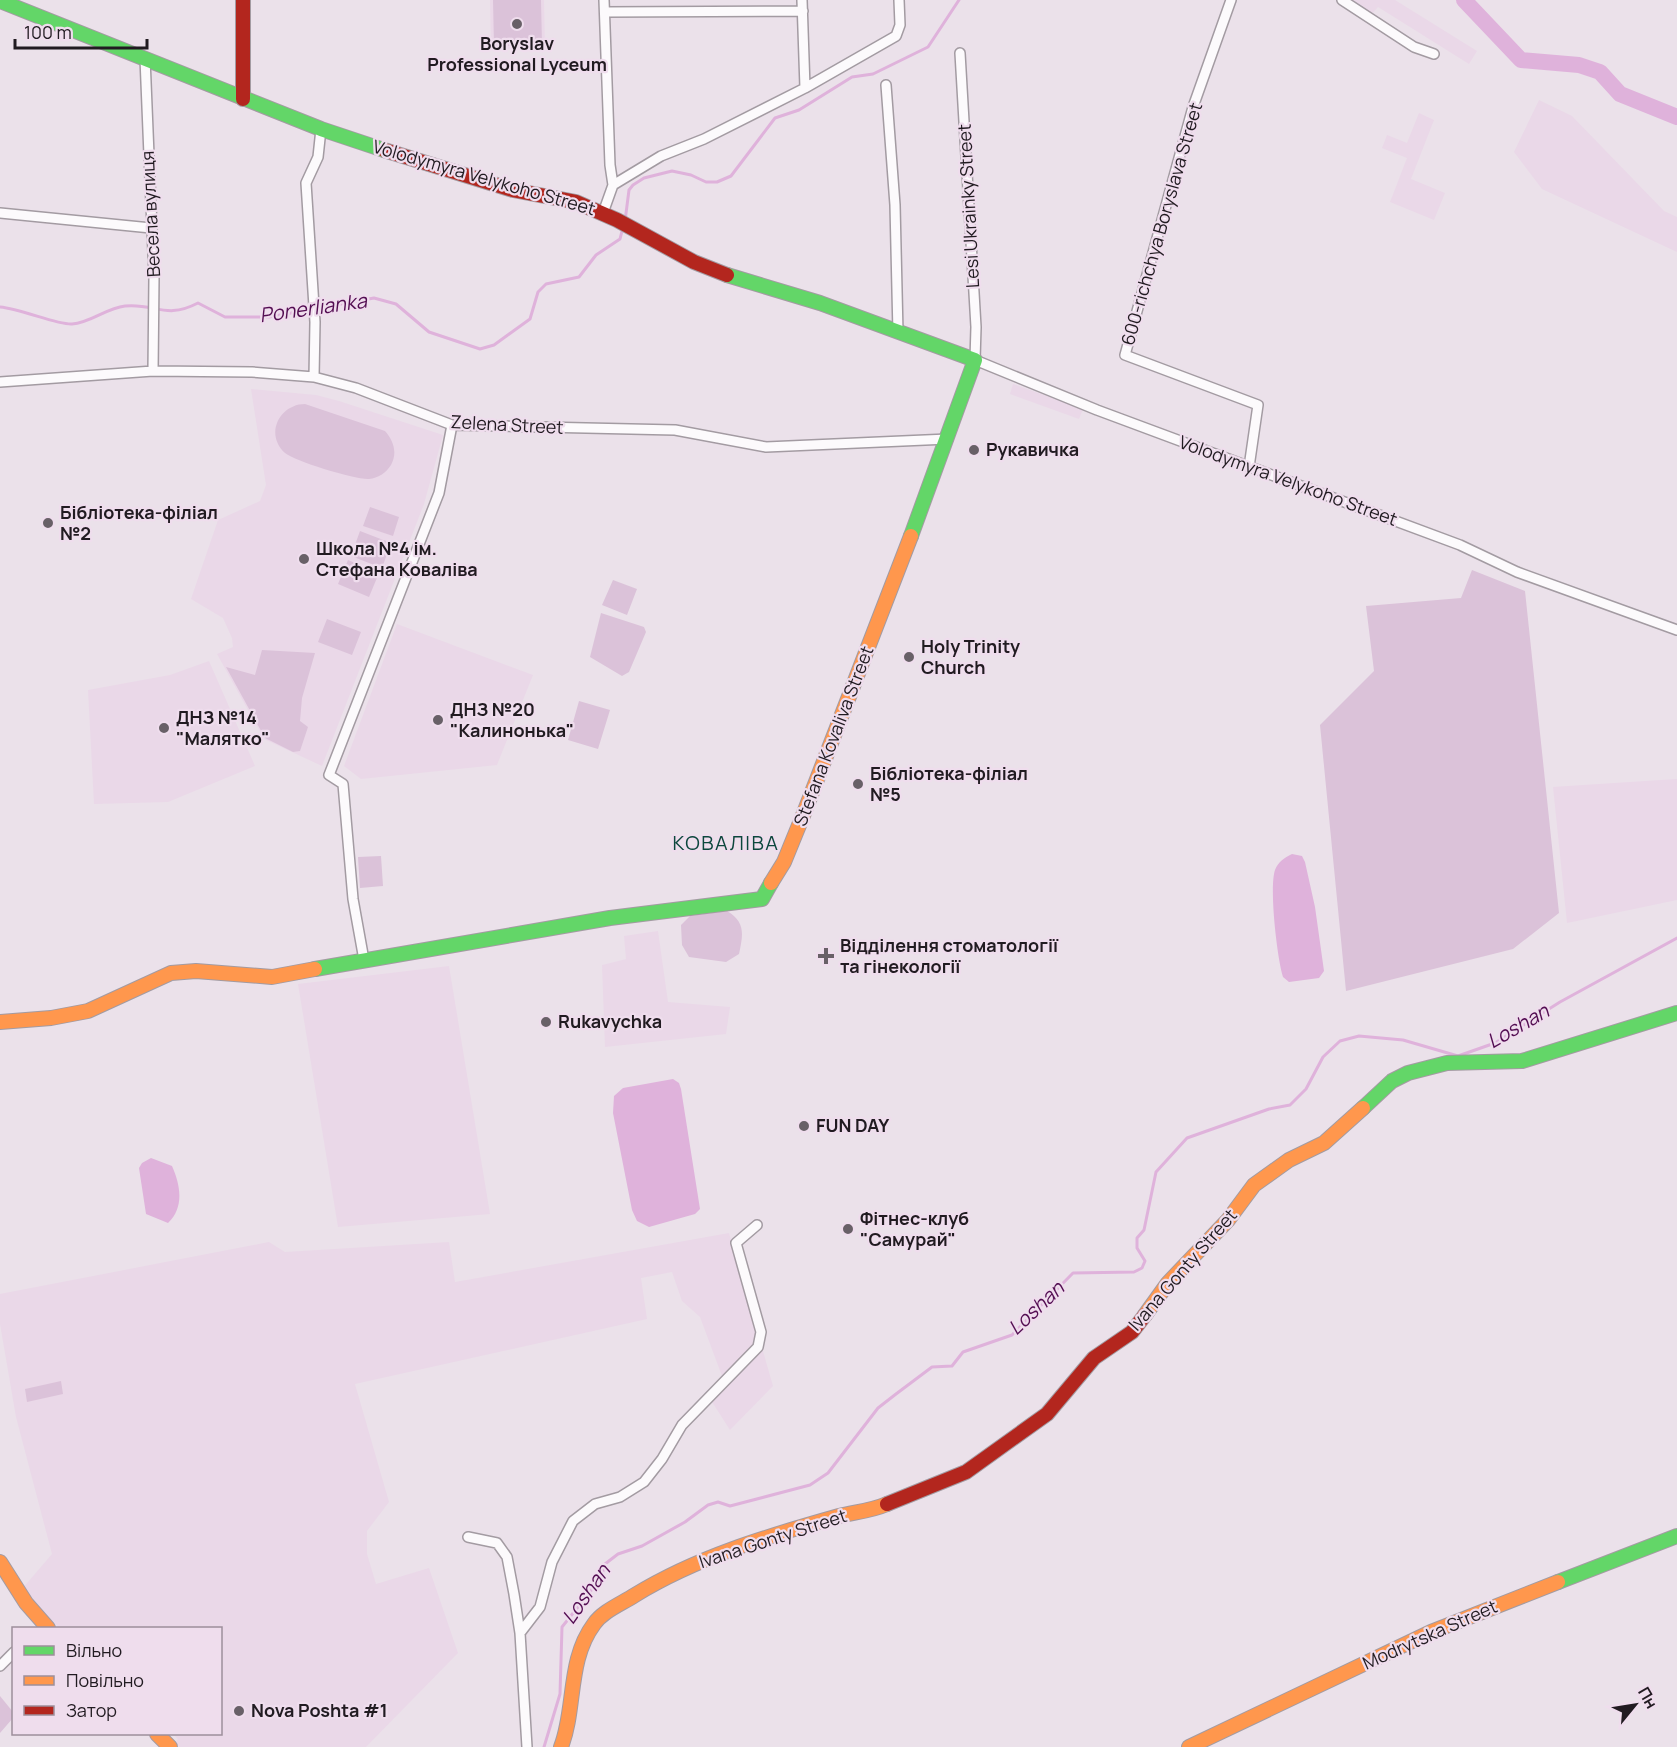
<svg xmlns="http://www.w3.org/2000/svg" width="1677" height="1747" font-family="Manrope,sans-serif">
	<style>
		.built { fill: #ead8e8 }
		.green { fill: #dbc2d9 }
		.water { fill: #dfb2db }
		.lines { fill: none; stroke-linecap: round; stroke-linejoin: round }
		.stream { stroke: #dfb2db; stroke-width: 3 }
		.river { stroke: #dfb2db; stroke-width: 16 }
		.street-casing { stroke: #a39ba2; stroke-width: 12 }
		.fast-casing { stroke: #a39ba2; stroke-width: 16 }
		.slow-casing { stroke: #a39ba2; stroke-width: 16 }
		.jam-casing { stroke: #a39ba2; stroke-width: 16 }
		.street { stroke: #fcfafc; stroke-width: 9 }
		.fast { stroke: #63d668; stroke-width: 14 }
		.slow { stroke: #ff974d; stroke-width: 14 }
		.jam { stroke: #b3261e; stroke-width: 14 }
		.poi-dot { fill: #686067; stroke: #efdded; stroke-width: 2 }
		.labels { text-anchor: middle; stroke-width: 4.5; stroke-linejoin: round; paint-order: stroke }
		.poi-label { font-size: 18px; font-weight: bold; fill: #211b21; stroke: #efdded; text-anchor: start }
		.street-label { font-size: 18px; fill: #211b21; stroke: #efdded }
		.water-label { font-size: 20px; font-style: italic; fill: #530d52; stroke: #efdded }
		.neighbourhood-label { font-size: 20px; letter-spacing: 1.5px; fill: #0c473d; stroke: #efdded }
	</style>
	<rect width="100%" height="100%" fill="#ebe1ea"/>
	<path class="built" d="M490 0H544L545 48 491 49Z
		M1351 0H1395L1477 51 1469 64 1378 7 1370 16Z
		M1539 100 1572 116 1664 211 1677 217V252L1542 189 1514 152Z
		M1419 113 1434 120 1411 179 1445 193 1434 220 1390 202 1407 158 1382 148 1387 135 1407 143Z
		M1013 384 1083 409 1079 419 1010 394Z
		M251 389 316 395 339 401 443 435 424 504 322 766 264 739 217 654 233 647 232 638 223 618 191 599 218 520 260 501 266 485Z
		M397 624 533 675 497 765 361 779 344 766Z
		M209 661 255 766 168 802 94 804 88 690 170 675Z
		M1677 779V900L1567 923 1553 787Z
		M658 931 668 1002 730 1007 726 1034 605 1047 602 965 626 959 624 936Z
		M449 966 490 1214 338 1227 298 984Z
		M729 1233 773 1386 730 1430 707 1394 722 1376 700 1317 682 1301 672 1272 641 1278 647 1319 355 1384 389 1502 367 1531V1554L376 1584 429 1568 458 1653 366 1747H179L175 1742 178 1739 173 1734H220V1628H59L22 1589 52 1554 16 1417 0 1324V1294L269 1242 285 1252 449 1242 455 1282Z"/>
	<path class="green" d="M493 0H541L542 45 494 46Z
		M305 404 385 431C393 440 398 452 391 465 386 473 378 478 369 479 356 480 294 461 285 453 264 434 280 404 305 404Z
		M370 507 399 517 393 536 363 526Z
		M360 531 391 543 382 568 351 556Z
		M348 560 379 573 369 597 338 584Z
		M1472 570 1525 591 1559 913 1513 949 1346 991 1320 725 1374 671 1366 606 1461 598Z
		M613 580 637 589 627 615 602 605Z
		M601 613 644 627 646 632 629 672 622 676 590 657Z
		M327 619 361 632 352 655 318 642Z
		M262 650 315 653 302 698 300 721 308 727 300 751 293 752 265 738 226 667 255 675Z
		M579 701 610 710 598 749 568 740Z
		M381 856 383 886 360 888 358 857Z
		M727 911C746 922 743 935 739 954L726 962 689 957 682 945 681 925 690 916Z
		M61 1381 63 1394 27 1402 25 1389Z
		M0 1696 13 1712V1718L0 1733Z"/>
	<path class="water" d="M1292 854 1302 856 1305 862 1315 907 1324 971 1319 978 1289 982 1283 977C1277 957 1269 888 1275 870 1278 862 1284 858 1292 854Z
		M673 1079 679 1083 681 1089 700 1209 695 1214 649 1227 637 1221 632 1210 613 1113 614 1096 623 1088Z
		M151 1158 172 1166C181 1186 184 1208 168 1223L146 1214 139 1168 142 1163Z"/>
	<g class="lines">
		<path class="stream" d="M625 221 629 190 633 185 644 178 672 171 691 175 706 182H717L731 176 775 118 799 110 852 77 873 74 928 47 959 0
			M0 307C22 309 57 325 72 324 91 323 106 308 125 306 156 303 165 320 198 303L225 317H269L374 298 396 304 429 332 480 349 494 345 530 319 538 292 546 284 579 277 596 255 620 239 623 227
			M544 1747 560 1694 562 1627 601 1578 605 1564 618 1554 642 1546 685 1522 708 1505 718 1502 730 1506 810 1485 828 1473 878 1408 896 1394 932 1367 952 1366 963 1352 1012 1335 1073 1273 1134 1272 1142 1268 1145 1261 1137 1248V1238L1144 1230 1156 1172 1187 1138 1269 1109 1290 1105 1306 1089 1323 1057 1340 1041 1359 1036 1403 1040 1458 1056 1495 1043 1560 1002 1677 938"/>
		<path class="river" d="M1464 0 1521 60 1579 65 1600 72 1620 94 1677 117"/>
		<defs>
			<path id="street" d="M802 0 805 88
				M1231 0 1193 107 1125 355 1258 405 1249 467
				M1342 0 1414 47 1434 54
				M605 12 803 11
				M960 53 976 327 975 360 1097 410 1460 545 1517 572 1677 630
				M145 58 154 277 153 371
				M886 85 895 205 898 333
				M613 185 661 156 704 139 805 88 896 36 900 25 899 0
				M0 213 151 228
				M603 213 613 185 610 165 604 0
				M314 377 315 322 306 183 318 157 321 129
				M0 382 153 371 252 372 314 377 356 388 452 425 675 430 766 447 948 439
				M364 960 353 899 343 784 329 775 439 493 452 425
				M468 1537 497 1543 507 1557 514 1594 520 1633 527 1747
				M520 1633 540 1607 552 1562 573 1521 595 1504 620 1497 644 1482 662 1459 682 1425 758 1347 761 1332 736 1243 757 1225
				M0 1666 14 1652"/>
			<path id="fast" d="M0 1 321 129 384 150
				M727 275 820 303 975 360 911 536
				M315 969 610 918 762 899 771 883
				M1363 1108 1392 1081 1408 1073 1447 1063 1522 1061 1677 1013
				M1558 1582 1677 1536"/>
			<path id="slow" d="M771 883 784 862 804 813 911 536
				M0 1022 51 1018 88 1011 171 973 196 971 272 977 315 969
				M1145 1315 1168 1283 1228 1220 1254 1185 1289 1160 1324 1143 1363 1108
				M0 1562 26 1603 48 1628
				M157 1734 170 1747
				M561 1747C576 1709 567 1660 594 1624 603 1611 621 1604 635 1595 697 1557 768 1536 839 1516 855 1512 871 1511 887 1504
				M1189 1747 1431 1632 1558 1582"/>
			<path id="jam" d="M243 0V99
				M384 150 513 190 576 202 617 220 694 262 727 275
				M887 1504 966 1472 1047 1414 1094 1358 1132 1332 1145 1315"/>
		</defs>
		<use href="#street" class="street-casing"/>
		<use href="#fast" class="fast-casing"/>
		<use href="#slow" class="slow-casing"/>
		<use href="#jam" class="jam-casing"/>
		<use href="#street" class="street"/>
		<use href="#fast" class="fast"/>
		<use href="#slow" class="slow"/>
		<use href="#jam" class="jam"/>
	</g>
	<g class="poi-dot">
		<circle cx="517" cy="24" r="6"/>
		<circle cx="974" cy="450" r="6"/>
		<circle cx="48" cy="523" r="6"/>
		<circle cx="304" cy="559" r="6"/>
		<circle cx="909" cy="657" r="6"/>
		<circle cx="438" cy="720" r="6"/>
		<circle cx="164" cy="728" r="6"/>
		<circle cx="858" cy="784" r="6"/>
		<path d="M823 947h6v6h6v6h-6v6h-6v-6h-6v-6h6z"/>
		<circle cx="546" cy="1022" r="6"/>
		<circle cx="804" cy="1126" r="6"/>
		<circle cx="848" cy="1229" r="6"/>
		<circle cx="239" cy="1711" r="6"/>
	</g>
	<g class="labels">
		<g class="poi-label">
			<text x="517" y="50" text-anchor="middle">Boryslav<tspan x="517" dy="21">Professional Lyceum</tspan></text>
			<text x="986" y="456">Рукавичка</text>
			<text x="60" y="519">Бібліотека-філіал<tspan x="60" dy="21">№2</tspan></text>
			<text x="316" y="555">Школа №4 ім.<tspan x="316" dy="21">Стефана Коваліва</tspan></text>
			<text x="921" y="653">Holy Trinity<tspan x="921" dy="21">Church</tspan></text>
			<text x="450" y="716">ДНЗ №20<tspan x="450" dy="21">"Калинонька"</tspan></text>
			<text x="176" y="724">ДНЗ №14<tspan x="176" dy="21">"Малятко"</tspan></text>
			<text x="870" y="780">Бібліотека-філіал<tspan x="870" dy="21">№5</tspan></text>
			<text x="840" y="952">Відділення стоматології<tspan x="840" dy="21">та гінекології</tspan></text>
			<text x="558" y="1028">Rukavychka</text>
			<text x="816" y="1132">FUN DAY</text>
			<text x="860" y="1225">Фітнес-клуб<tspan x="860" dy="21">"Самурай"</tspan></text>
			<text x="251" y="1717">Nova Poshta #1</text>
		</g>
		<g class="street-label">
			<text transform="translate(484 178) rotate(16)" y="6">Volodymyra Velykoho Street</text>
			<text transform="translate(969 206) rotate(-93)" y="6">Lesi Ukrainky Street</text>
			<text transform="translate(151 214) rotate(-93)" y="6">Весела вулиця</text>
			<text transform="translate(1162 224) rotate(-74)" y="6">600-richchya Boryslava Street</text>
			<text transform="translate(507 425) rotate(3)" y="6">Zelena Street</text>
			<text transform="translate(1288 481) rotate(20)" y="6">Volodymyra Velykoho Street</text>
			<text transform="translate(834 736) rotate(-69)" y="6">Stefana Kovaliva Street</text>
			<text transform="translate(1183 1270) rotate(-49)" y="6">Ivana Gonty Street</text>
			<text transform="translate(773 1539) rotate(-18)" y="6">Ivana Gonty Street</text>
			<text transform="translate(1430 1635) rotate(-24)" y="6">Modrytska Street</text>
		</g>
		<g class="water-label">
			<text transform="translate(313 308) rotate(-8)" y="7">Ponerlianka</text>
			<text transform="translate(1518 1026) rotate(-30)" y="7">Loshan</text>
			<text transform="translate(1036 1308) rotate(-43)" y="7">Loshan</text>
			<text transform="translate(586 1594) rotate(-55)" y="7">Loshan</text>
		</g>
		<g class="neighbourhood-label">
			<text x="726" y="850">КОВАЛІВА</text>
		</g>
	</g>
	<rect x="12" y="1627" width="210" height="108" fill="#efdded" stroke="#9d8f9b" stroke-width="1.5"/>
	<rect x="24" y="1646" width="30" height="9" fill="#63d668" stroke="#9d8f9b" stroke-width="1.5"/>
	<text x="66" y="1657" font-size="18" fill="#211b21">Вільно</text>
	<rect x="24" y="1676" width="30" height="9" fill="#ff974d" stroke="#9d8f9b" stroke-width="1.5"/>
	<text x="66" y="1687" font-size="18" fill="#211b21">Повільно</text>
	<rect x="24" y="1706" width="30" height="9" fill="#b3261e" stroke="#9d8f9b" stroke-width="1.5"/>
	<text x="66" y="1717" font-size="18" fill="#211b21">Затор</text>
	<g transform="translate(1635 1705) rotate(60)" stroke="#efdded" stroke-width="4.5" paint-order="stroke">
	<path d="M0-4.5L10 22L0 15L-10 22Z" fill="#211b21"/>
	<text y="-9" font-size="16" font-weight="bold" text-anchor="middle" fill="#211b21">Пн</text>
	</g>
	<path d="M15 39v9h132v-9" fill="none" stroke="#211b21" stroke-width="3"/>
	<text x="24" y="39" font-size="18" fill="#211b21" stroke="#efdded" stroke-width="4.5" paint-order="stroke">100 m</text>
</svg>
